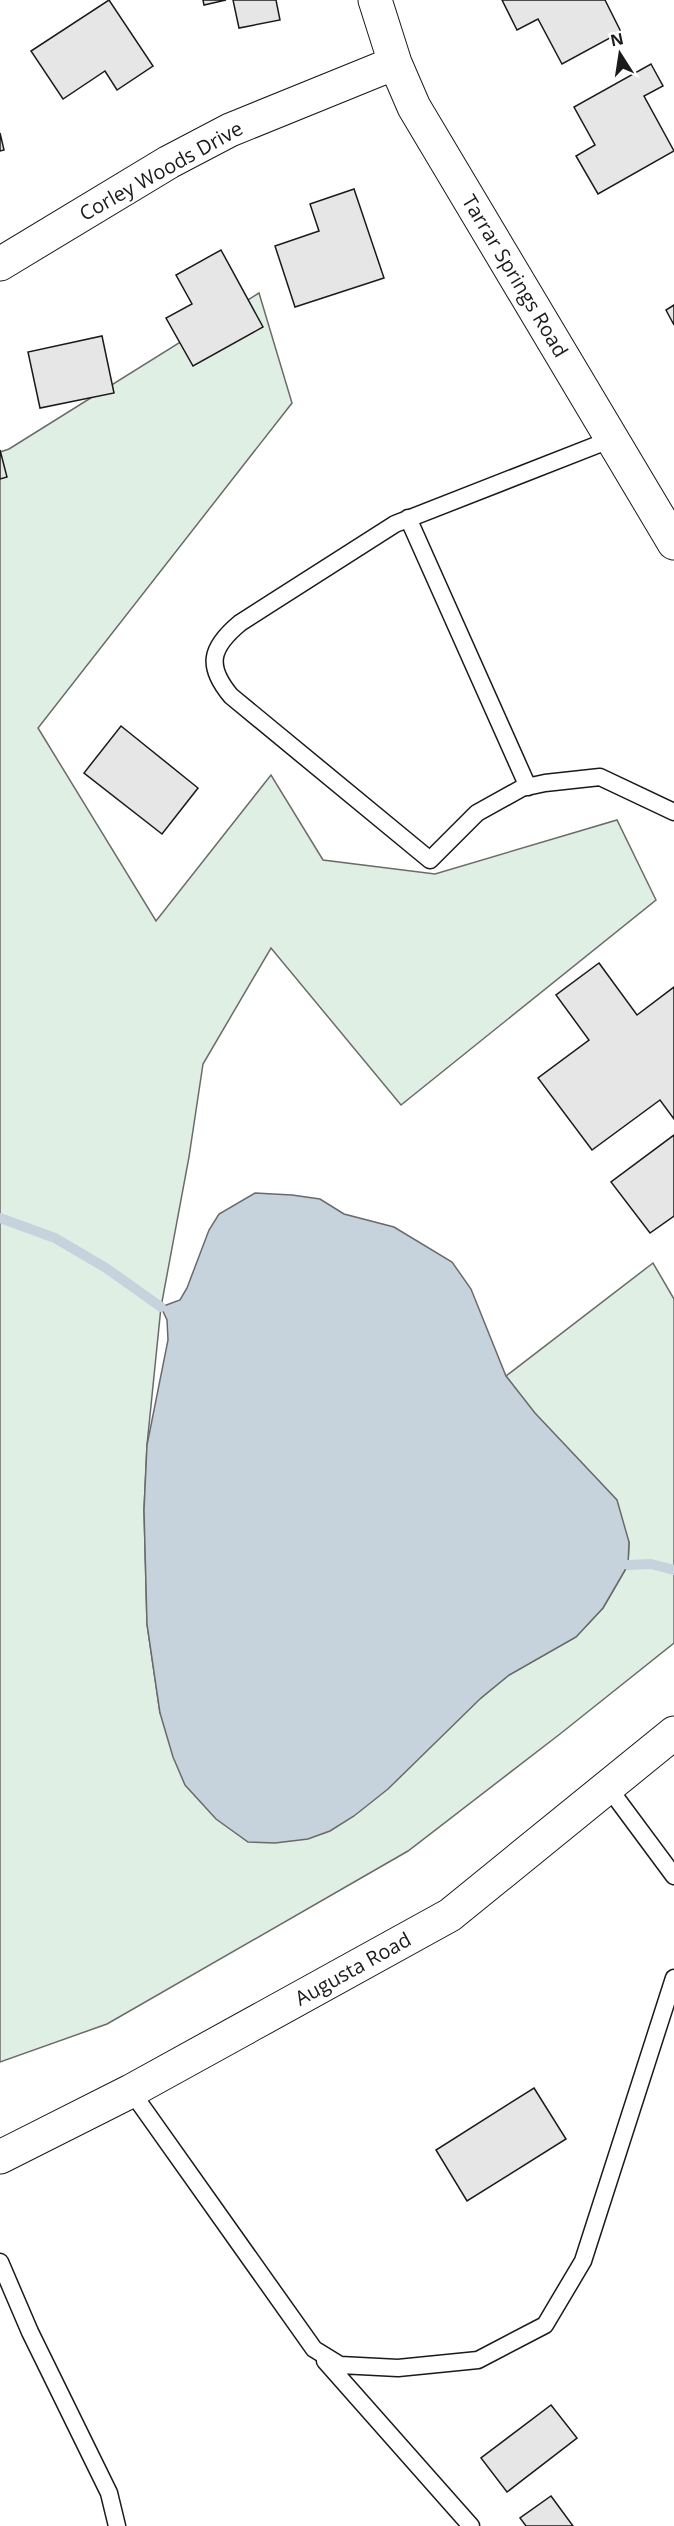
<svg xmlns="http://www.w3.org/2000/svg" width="674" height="2526" font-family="'Open Sans',sans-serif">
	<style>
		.green { fill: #e0efe3; stroke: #6a6a6a; stroke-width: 1.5 }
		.water { fill: #c6d2dc; stroke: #6a6a6a; stroke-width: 1.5 }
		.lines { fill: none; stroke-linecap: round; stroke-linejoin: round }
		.stream { stroke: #c6d2dc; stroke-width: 10 }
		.building { fill: #e6e6e6; stroke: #1a1a1a; stroke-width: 1.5 }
		.service-casing { stroke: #1a1a1a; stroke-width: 19 }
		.minor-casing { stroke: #1a1a1a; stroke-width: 35 }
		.primary-casing { stroke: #1a1a1a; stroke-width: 35 }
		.service { stroke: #fff; stroke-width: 16 }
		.minor { stroke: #fff; stroke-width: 33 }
		.primary { stroke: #fff; stroke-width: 33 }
		.labels { text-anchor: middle; stroke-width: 4.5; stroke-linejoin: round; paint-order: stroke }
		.street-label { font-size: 20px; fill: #1a1a1a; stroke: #fff }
	</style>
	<rect width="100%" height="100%" fill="#fff"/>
	<path class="green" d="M259 293 292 403 38 728 156 921 271 775 323 860 435 874 617 820 656 900 401 1105 271 948 203 1064 189 1157 161 1307 147 1445 144 1510 147 1624 160 1713 481 1698 509 1675 576 1637 603 1608 628 1565 629 1542 506 1376 653 1263 674 1299V1643L560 1734 408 1851 107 2024 0 2062V452L9 449Z"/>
	<path class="water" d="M255 1193 292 1195 320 1199 344 1214 394 1227 452 1262 471 1289 506 1376 535 1413 617 1500 629 1542 628 1565 603 1608 576 1637 509 1675 481 1698 388 1789 354 1816 330 1831 308 1839 275 1843 248 1842 216 1819 185 1785 173 1757 160 1713 147 1624 144 1510 147 1445 168 1340 167 1320 161 1307 180 1300 187 1288 209 1230 219 1214Z"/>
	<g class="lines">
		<path class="stream" d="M0 1218 55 1238 106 1268 161 1307
			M628 1565 651 1564 674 1570"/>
	</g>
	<path class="building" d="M109 0 153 66 117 90 105 71 63 99 31 51Z
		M203 0H226L204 5Z
		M233 0H276L280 20 239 28Z
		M502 0H605L621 32 562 64 538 19 517 30Z
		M651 64 663 86 644 96 674 151 598 194 576 156 595 145 574 107Z
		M0 133 4 150 0 151Z
		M354 189 384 278 295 307 275 246 319 231 310 204Z
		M221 250 263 327 193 366 166 318 192 304 176 275Z
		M674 305V325L666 310Z
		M102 336 114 393 40 408 28 352Z
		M0 450 7 477 0 479Z
		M121 726 198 788 162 834 84 773Z
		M599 963 637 1015 674 987V1119L660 1100 592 1150 538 1078 589 1040 556 995Z
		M674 1135V1216L650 1233 611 1182Z
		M534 2088 566 2139 467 2201 436 2150Z
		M551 2405 577 2438 507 2492 481 2458Z
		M551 2496 573 2526H526L520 2518Z"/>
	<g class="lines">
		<defs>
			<path id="service" d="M612 439 395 524 240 623C210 648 206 666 231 696L430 860 477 813 522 788 545 783 600 777 674 812
				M408 518 528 787
				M608 1787 674 1876
				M131 2091 314 2349 340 2365 398 2368 478 2360 545 2325 583 2261 674 1978
				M0 2262 30 2332 109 2493 117 2526
				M325 2361 471 2526"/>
			<path id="minor" d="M375 0 395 63 414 107 674 543
				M0 264 169 162 230 130 395 63"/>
			<path id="primary" d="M0 2157 131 2091 450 1915 674 1733"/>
		</defs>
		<use href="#service" class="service-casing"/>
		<use href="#minor" class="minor-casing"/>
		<use href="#primary" class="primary-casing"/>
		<use href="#service" class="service"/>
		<use href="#minor" class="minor"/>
		<use href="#primary" class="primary"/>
	</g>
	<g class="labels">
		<g class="street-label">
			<text transform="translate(161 171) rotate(-29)" y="7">Corley Woods Drive</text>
			<text transform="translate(515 276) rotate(59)" y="7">Tarrar Springs Road</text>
			<text transform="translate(353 1969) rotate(-29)" y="7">Augusta Road</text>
		</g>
	</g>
	<g transform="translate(620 54) rotate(348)" stroke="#ffffff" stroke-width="4.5" paint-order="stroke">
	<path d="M0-4.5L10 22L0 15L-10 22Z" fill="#1a1a1a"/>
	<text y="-9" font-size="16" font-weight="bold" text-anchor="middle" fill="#1a1a1a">N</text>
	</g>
</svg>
